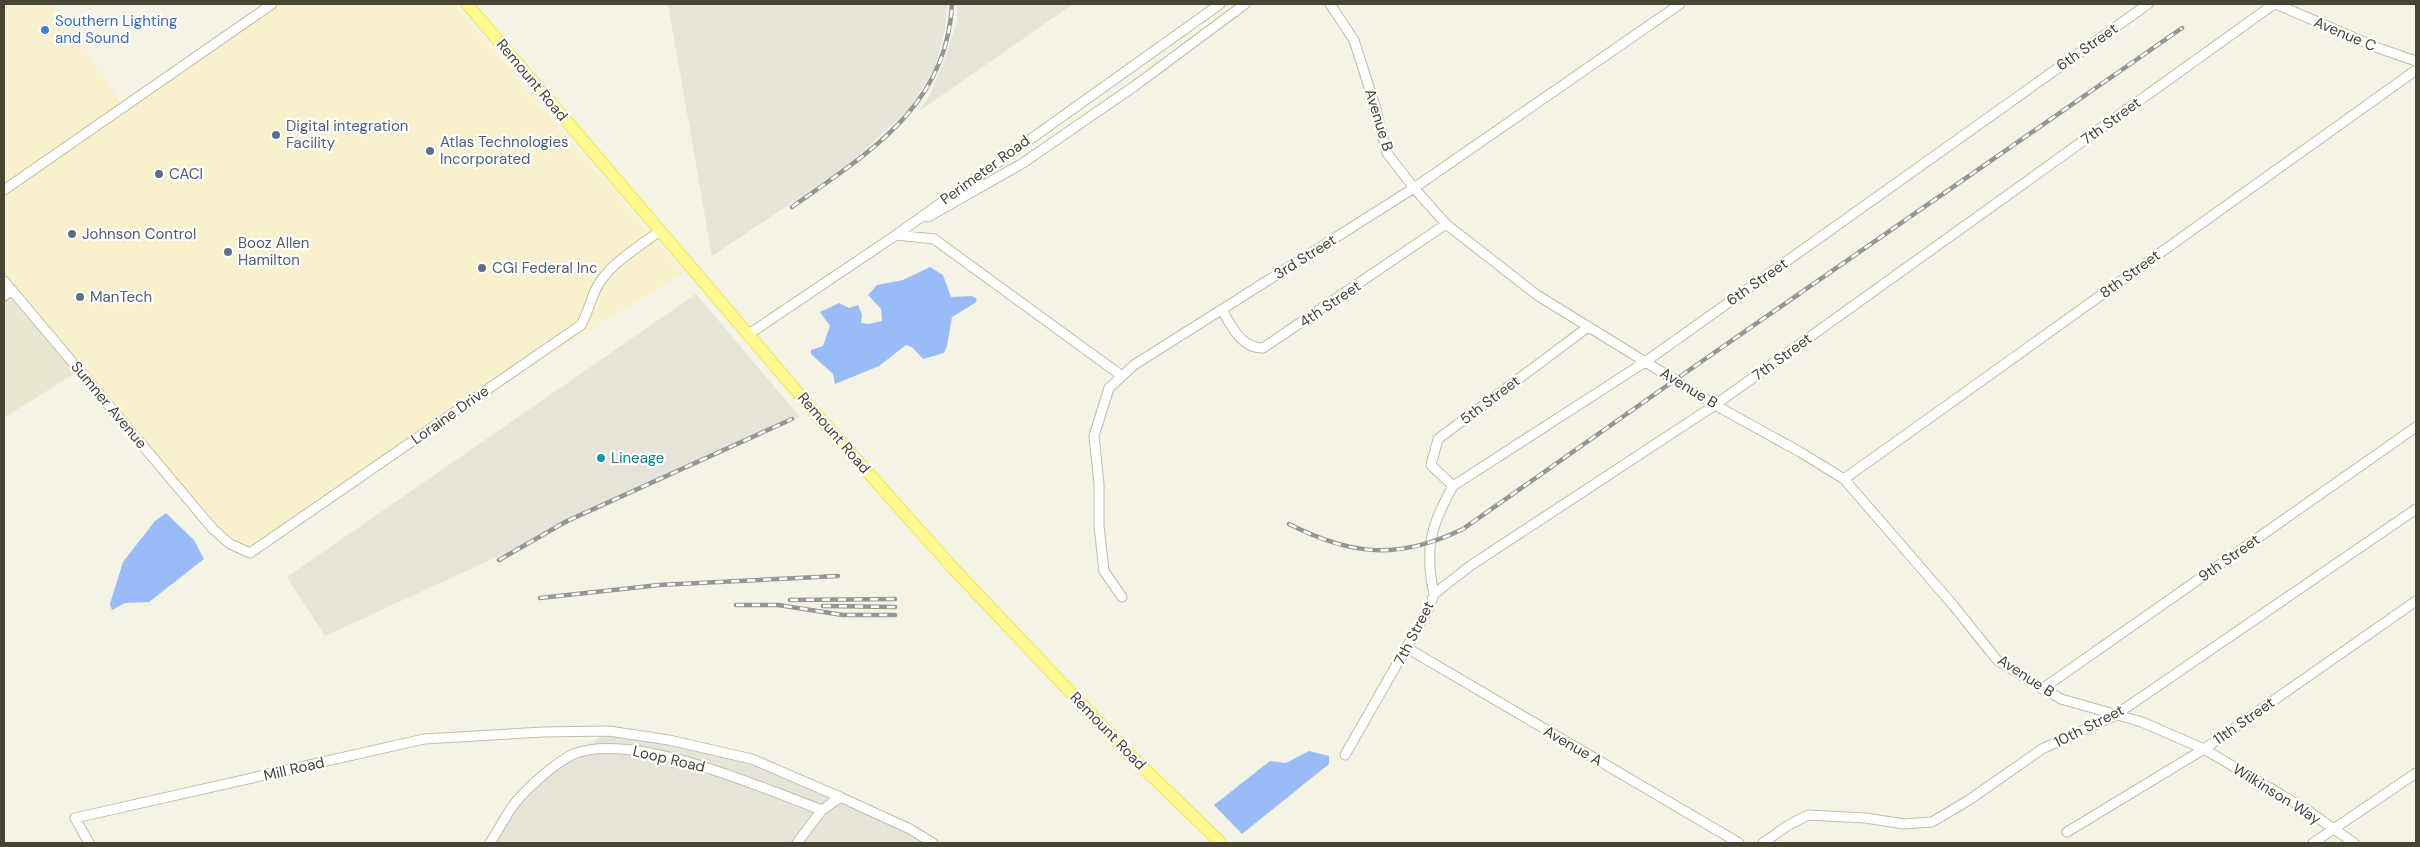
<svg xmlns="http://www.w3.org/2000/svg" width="2420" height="847" font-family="'DM Sans',sans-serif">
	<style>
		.residential { fill: #e9e7d2 }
		.commercial { fill: #f9f0cc }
		.industrial { fill: #e6e3d9 }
		.water { fill: #99bbf8 }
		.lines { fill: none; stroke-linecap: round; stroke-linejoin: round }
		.minor-casing { stroke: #c0bea6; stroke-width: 11 }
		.major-casing { stroke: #f0e656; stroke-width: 13 }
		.minor { stroke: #fff; stroke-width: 9 }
		.major { stroke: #fff992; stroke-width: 11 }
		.rail-casing { stroke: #959595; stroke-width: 4.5 }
		.rail { stroke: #fff; stroke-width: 2.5; stroke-dasharray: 8; stroke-linecap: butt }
		.shop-dot { fill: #3f7fe0; stroke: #fff; stroke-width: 2 }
		.service-dot { fill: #5c6f8a; stroke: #fff; stroke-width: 2 }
		.culture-dot { fill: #0f9aa8; stroke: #fff; stroke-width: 2 }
		.labels { text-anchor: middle; stroke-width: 4.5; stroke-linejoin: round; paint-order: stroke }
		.shop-label { font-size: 15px; fill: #366cbe; stroke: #fff; text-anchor: start }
		.street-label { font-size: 15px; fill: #474433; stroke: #fff }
		.service-label { font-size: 15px; fill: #4e5e75; stroke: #fff; text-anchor: start }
		.culture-label { font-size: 15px; fill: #0d838f; stroke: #fff; text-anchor: start }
	</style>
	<rect width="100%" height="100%" fill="#f4f3e4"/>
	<path class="residential" d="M4 281 80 370 4 418Z"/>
	<path class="commercial" d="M4 4H54L124 107 272 4H453L683 273 459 410 250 553 230 544 4 282Z"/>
	<path class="industrial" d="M668 4H947L945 30 935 67 910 108 849 164 712 256Z
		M957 4H1073L918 112 930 95 944 60 957 22Z
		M696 294 800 417 325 636 287 577Z
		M609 731 752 759 933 843H490L511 808 548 771Z"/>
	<path class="water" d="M930 267 943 275 951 297 972 296 977 299 975 303 952 317 947 346 944 353 923 359 912 347 906 345 879 366 835 384 833 374 811 354V350L823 346 830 326 820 312 839 303 849 308 858 305 862 315 861 323 868 324 882 321 881 309 868 295 877 285 903 280Z
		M166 513 194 540 204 559 149 602 125 603 112 610 110 604 123 562 155 521Z
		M1309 751 1329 756V764L1242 834 1214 805 1270 761 1286 763Z"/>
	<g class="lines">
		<defs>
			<path id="minor" d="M1330 4 1354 40 1375 106 1387 153 1414 188 1446 224 1537 295 1715 405 1800 452 1844 479 1953 605 1997 660 2061 699 2142 722 2204 749 2307 810 2354 843
				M2276 4 2378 48 2416 61
				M4 190 272 4
				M928 217 1023 163 1136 85 1245 4
				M896 235 934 239 1122 376
				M4 281 213 529 230 544 250 553 581 325C588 313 590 301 596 289 608 264 639 247 661 230
				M4 296 12 290
				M1222 310C1232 327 1241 348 1263 348L1446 224
				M749 334 896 235 1220 4
				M1844 479 2416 70
				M1453 486 1431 465 1438 439 1588 327
				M1434 594C1424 549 1431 525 1453 486L1645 362 2148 4
				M1122 597 1104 571 1099 526V484L1094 436 1109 388 1134 365 1414 188 1680 4
				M1407 648 1739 843
				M2042 689 2416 427
				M1345 755 1429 608 1434 594 1470 566 1715 405 2274 4
				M2067 832 2204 749 2416 601
				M89 843 75 818 424 739 543 732 609 731 669 740 752 759 840 797
				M490 843C497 832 503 821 510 810 521 793 556 761 576 753 637 732 762 788 822 810L840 797 910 829 933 843
				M797 843 822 810
				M1763 843 1787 826 1808 815 1866 818 1904 824 1932 822 1969 800 2042 749 2114 716 2416 509
				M2313 843 2416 773"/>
			<path id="major" d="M467 4 816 414 951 566 1127 752 1221 843"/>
		</defs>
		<use href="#minor" class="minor-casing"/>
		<use href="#major" class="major-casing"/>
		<use href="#minor" class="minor"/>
		<use href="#major" class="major"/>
		<defs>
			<path id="rail" d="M792 207C868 153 947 107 952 4
				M1289 524C1352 556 1399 560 1463 529L1675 380 2182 28
				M499 560 567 521 792 419
				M540 598 659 585 838 576
				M790 600 895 599
				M736 605H778L843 615H895
				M823 606 895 607"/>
		</defs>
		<use href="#rail" class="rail-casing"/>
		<use href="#rail" class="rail"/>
	</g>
	<circle class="shop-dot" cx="45" cy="30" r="5"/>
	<g class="service-dot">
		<circle cx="276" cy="135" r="5"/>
		<circle cx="430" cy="151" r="5"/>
		<circle cx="159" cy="174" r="5"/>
		<circle cx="72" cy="234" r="5"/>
		<circle cx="228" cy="252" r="5"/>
		<circle cx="482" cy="268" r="5"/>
		<circle cx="80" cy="297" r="5"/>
	</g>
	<circle class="culture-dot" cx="601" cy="458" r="5"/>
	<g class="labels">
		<g class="shop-label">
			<text x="55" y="26">Southern Lighting<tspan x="55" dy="17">and Sound</tspan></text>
		</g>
		<g class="street-label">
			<text transform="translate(2345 34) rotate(23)" y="5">Avenue C</text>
			<text transform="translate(2087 47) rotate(-35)" y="5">6th Street</text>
			<text transform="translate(532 80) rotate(50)" y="5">Remount Road</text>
			<text transform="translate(1379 120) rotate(73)" y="5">Avenue B</text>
			<text transform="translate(2111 121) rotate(-36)" y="5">7th Street</text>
			<text transform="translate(985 170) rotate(-36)" y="5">Perimeter Road</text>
			<text transform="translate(1305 257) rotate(-32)" y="5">3rd Street</text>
			<text transform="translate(2130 274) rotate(-36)" y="5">8th Street</text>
			<text transform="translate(1757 282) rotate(-35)" y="5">6th Street</text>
			<text transform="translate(1330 304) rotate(-34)" y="5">4th Street</text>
			<text transform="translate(1782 357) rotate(-36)" y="5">7th Street</text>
			<text transform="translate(1689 388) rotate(31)" y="5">Avenue B</text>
			<text transform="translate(1490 400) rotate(-37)" y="5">5th Street</text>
			<text transform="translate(109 405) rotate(50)" y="5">Sumner Avenue</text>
			<text transform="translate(450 415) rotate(-35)" y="5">Loraine Drive</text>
			<text transform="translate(834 433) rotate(49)" y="5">Remount Road</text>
			<text transform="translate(2229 558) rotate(-35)" y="5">9th Street</text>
			<text transform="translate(1414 633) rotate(-63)" y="5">7th Street</text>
			<text transform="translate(2026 676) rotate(33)" y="5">Avenue B</text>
			<text transform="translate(2244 721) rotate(-35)" y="5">11th Street</text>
			<text transform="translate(2089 726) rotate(-27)" y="5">10th Street</text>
			<text transform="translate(1108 731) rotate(46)" y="5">Remount Road</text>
			<text transform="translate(1573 746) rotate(30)" y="5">Avenue A</text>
			<text transform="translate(669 759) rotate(13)" y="5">Loop Road</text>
			<text transform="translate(294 769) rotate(-13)" y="5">Mill Road</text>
			<text transform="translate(2277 794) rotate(32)" y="5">Wilkinson Way</text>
		</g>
		<g class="service-label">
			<text x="286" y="131">Digital integration<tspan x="286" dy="17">Facility</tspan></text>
			<text x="440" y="147">Atlas Technologies<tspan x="440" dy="17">Incorporated</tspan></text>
			<text x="169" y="179">CACI</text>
			<text x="82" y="239">Johnson Control</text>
			<text x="238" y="248">Booz Allen<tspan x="238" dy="17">Hamilton</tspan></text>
			<text x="492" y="273">CGI Federal Inc</text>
			<text x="90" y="302">ManTech</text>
		</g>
		<g class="culture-label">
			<text x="611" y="463">Lineage</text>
		</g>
	</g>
	<rect width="2420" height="847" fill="none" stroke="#474433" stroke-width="10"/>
</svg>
